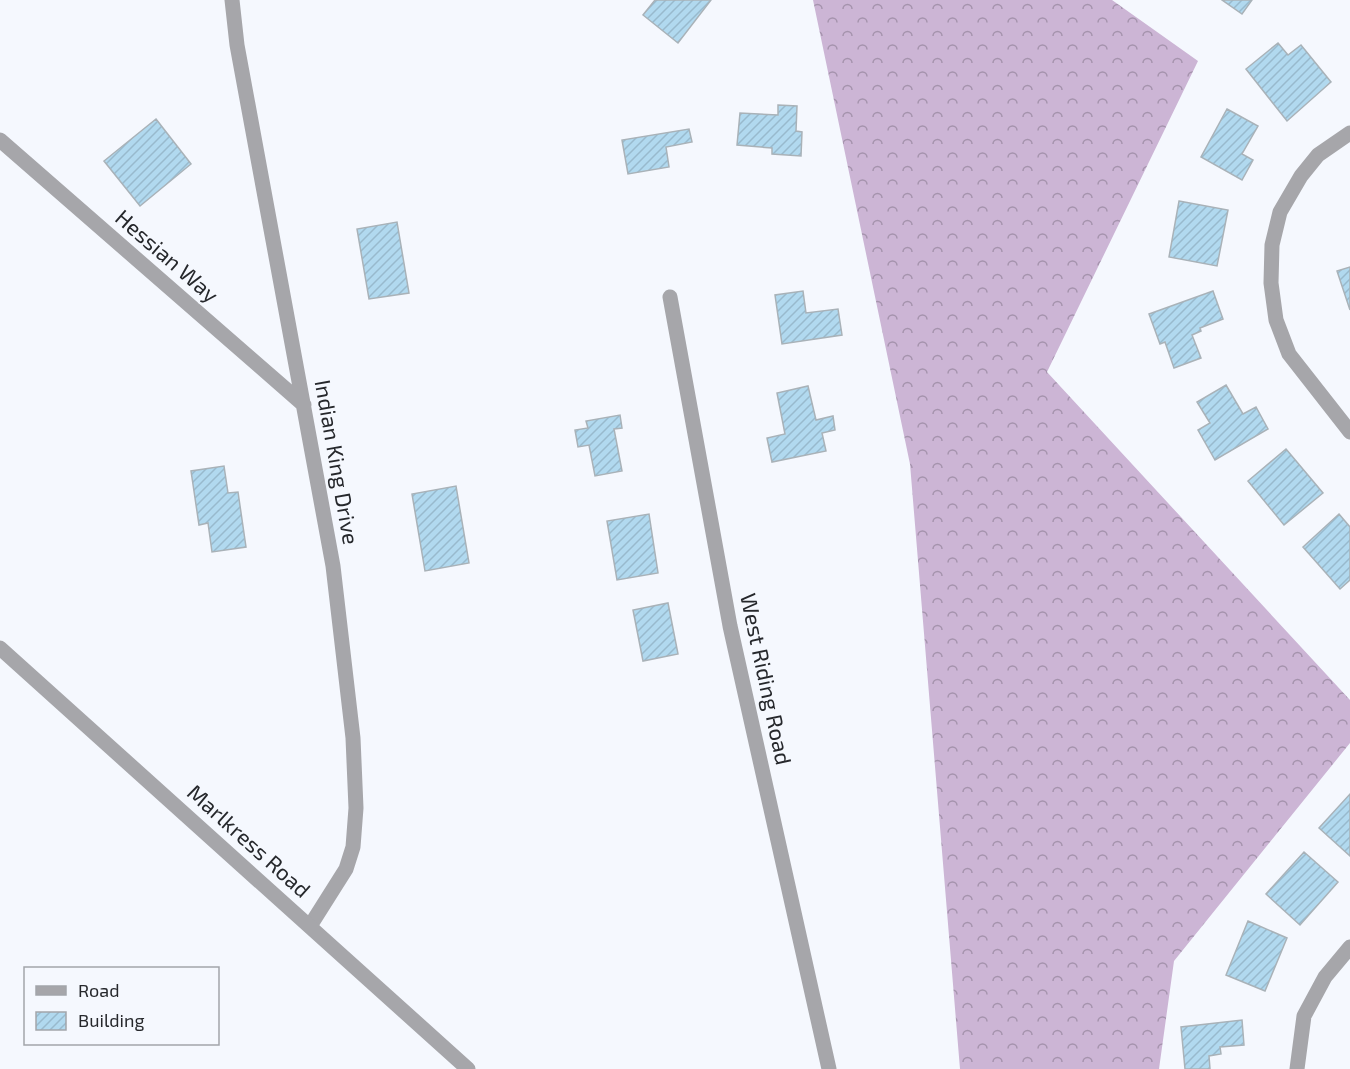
<svg xmlns="http://www.w3.org/2000/svg" width="1350" height="1069" font-family="'Exo 2',sans-serif">
	<style>
		.forest { fill: url(#forest-crowns) }
		.building { fill: url(#building-hatch); stroke: #a9b2b8; stroke-width: 1.5 }
		.lines { fill: none; stroke-linecap: round; stroke-linejoin: round }
		.minor { stroke: #a6a6aa; stroke-width: 15 }
		.tertiary { stroke: #a6a6aa; stroke-width: 15 }
		.labels { text-anchor: middle; stroke-width: 4.5; stroke-linejoin: round; paint-order: stroke }
		.street-label { font-size: 22px; fill: #26282c; stroke: #f5f8fe }
	</style>
	<defs>
		<pattern id="forest-crowns" width="20" height="18" patternUnits="userSpaceOnUse" patternTransform="scale(1.5)"><rect width="20" height="18" fill="#ccb5d5"/><path d="M2 6a3 3 0 1 1 6 0M12 15a3 3 0 1 1 6 0" fill="none" stroke="#a593ad"/></pattern>
		<pattern id="building-hatch" width="6" height="6" patternUnits="userSpaceOnUse" patternTransform="scale(1.5)"><rect width="6" height="6" fill="#b1d9ef"/><path d="M-1 1l2-2M0 6l6-6M5 7l2-2" fill="none" stroke="#98bacd"/></pattern>
	</defs>
	<rect width="100%" height="100%" fill="#f5f8fe"/>
	<path class="forest" d="M813 0H1112L1198 61 1047 372 1350 700V743L1174 961 1159 1069H960L910 464Z"/>
	<path class="building" d="M655 0H711L678 43 643 15Z
		M1222 0H1252L1242 14Z
		M1278 43 1288 55 1301 45 1331 82 1287 121 1246 69Z
		M778 105 797 106 796 131 802 132 801 156 772 154V148L737 145 740 113 778 115Z
		M1227 109 1258 126 1242 154 1253 160 1242 180 1201 157Z
		M156 119 191 164 140 206 104 161Z
		M689 129 692 142 666 147 669 167 628 174 622 140Z
		M1179 201 1228 210 1217 266 1169 257Z
		M397 222 409 293 369 299 357 229Z
		M1350 267V310L1337 271Z
		M803 291 806 313 838 309 842 335 782 344 775 295Z
		M1213 291 1223 319 1200 328 1201 331 1192 335 1201 358 1174 368 1165 342 1160 344 1149 314Z
		M1226 385 1243 414 1256 407 1268 429 1215 460 1198 430 1210 423 1197 402Z
		M808 386 816 420 833 416 835 430 822 433 826 451 772 462 767 438 785 434 777 393Z
		M620 415 622 428 614 429 622 471 595 476 589 445 578 447 575 430 588 428 586 421Z
		M1286 449 1323 493 1284 525 1248 481Z
		M224 466 228 493 238 492 246 547 212 552 208 523 199 525 191 471Z
		M456 486 469 563 425 571 412 494Z
		M649 514 658 573 617 580 607 521Z
		M1339 514 1350 527V580L1340 589 1303 547Z
		M668 603 678 654 643 661 633 610Z
		M1350 794V856L1319 828Z
		M1304 852 1338 882 1300 925 1266 894Z
		M1248 921 1287 938 1265 991 1226 975Z
		M1242 1020 1244 1045 1220 1047 1221 1054 1209 1056 1210 1069H1185L1181 1027Z"/>
	<g class="lines">
		<path class="minor" d="M232 0 237 45 333 566 353 738 356 808 353 847 346 869 310 926
			M1350 133 1318 155 1301 176 1280 212 1272 245 1271 283 1276 320 1289 354 1350 432
			M0 140 304 405
			M670 297 730 626 829 1069
			M1297 1069 1304 1016 1325 977 1350 947"/>
		<path class="tertiary" d="M0 648 468 1069"/>
	</g>
	<g class="labels">
		<g class="street-label">
			<text transform="translate(167 256) rotate(41)" y="8">Hessian Way</text>
			<text transform="translate(337 462) rotate(80)" y="8">Indian King Drive</text>
			<text transform="translate(766 679) rotate(78)" y="8">West Riding Road</text>
			<text transform="translate(249 841) rotate(42)" y="8">Marlkress Road</text>
		</g>
	</g>
	<rect x="24" y="967" width="195" height="78" fill="#f5f8fe" stroke="#a2a5aa" stroke-width="1.5"/>
	<rect x="36" y="986" width="30" height="9" fill="#a6a6aa" stroke="#a2a5aa" stroke-width="1.5"/>
	<text x="78" y="997" font-size="18" fill="#26282c">Road</text>
	<rect x="36" y="1012" width="30" height="18" fill="url(#building-hatch)" stroke="#a2a5aa" stroke-width="1.5"/>
	<text x="78" y="1027" font-size="18" fill="#26282c">Building</text>
</svg>
